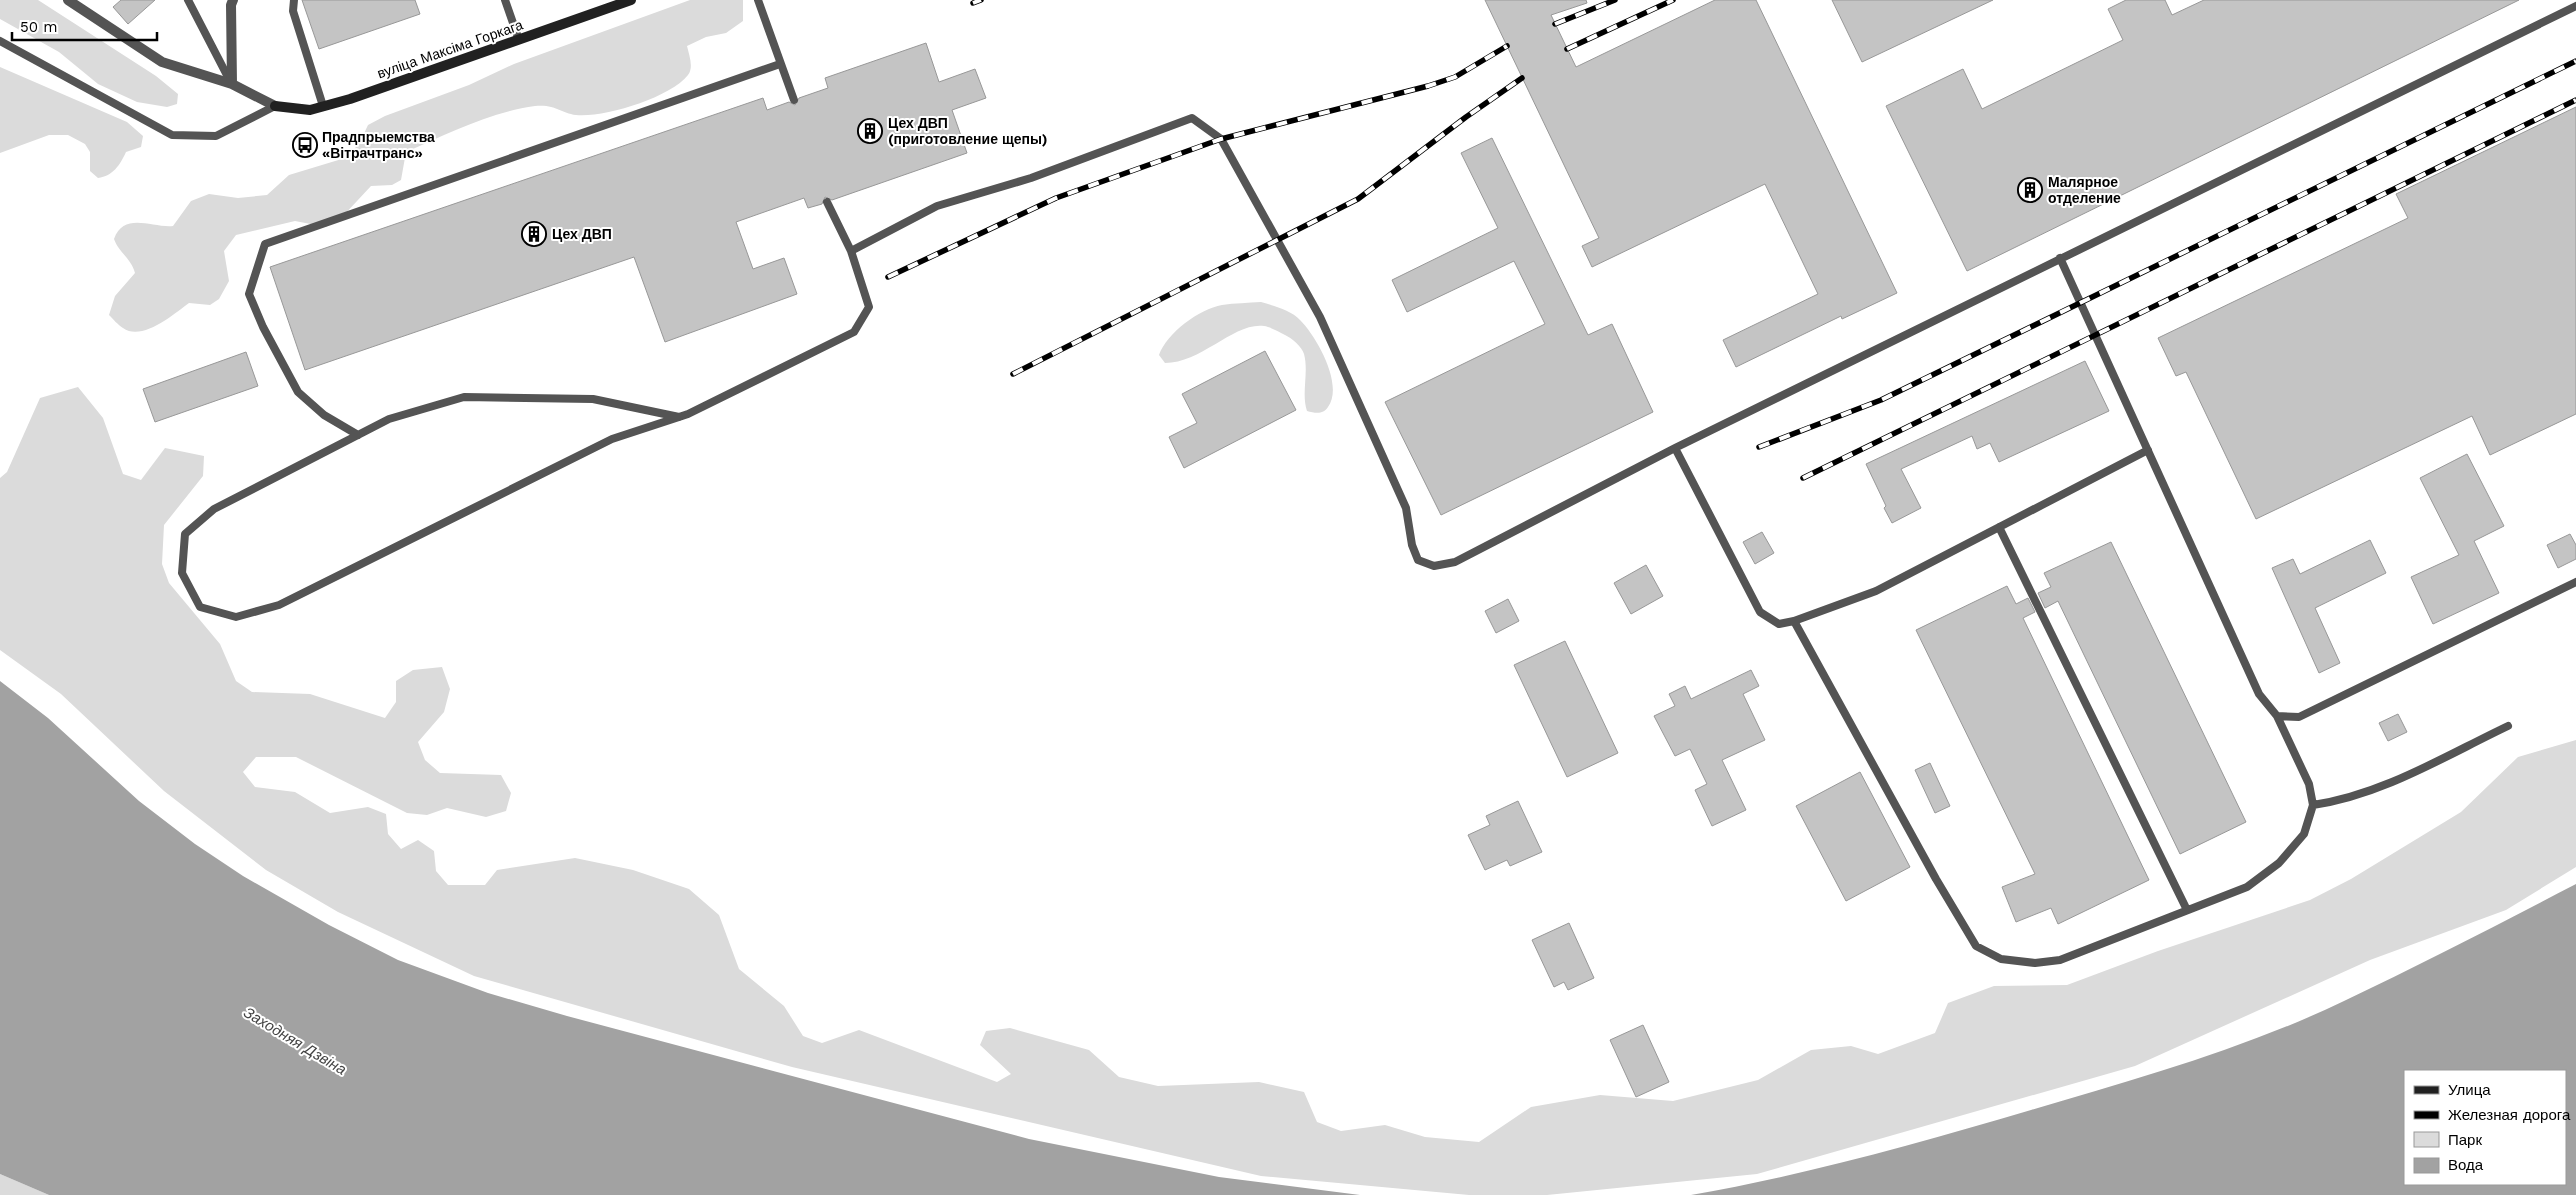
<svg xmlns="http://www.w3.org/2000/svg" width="2576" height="1195" font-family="'Work Sans',sans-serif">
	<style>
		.green { fill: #dbdbdb }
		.water { fill: #a2a2a2; fill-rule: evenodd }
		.building { fill: #c4c4c4; stroke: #989898 }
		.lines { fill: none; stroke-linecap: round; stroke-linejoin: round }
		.service { stroke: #545454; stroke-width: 8 }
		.minor { stroke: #545454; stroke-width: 10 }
		.secondary { stroke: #212121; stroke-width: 10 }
		.rail-casing { stroke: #000; stroke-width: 5.5 }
		.rail { stroke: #fff; stroke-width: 4; stroke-dasharray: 11; stroke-linecap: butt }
		.labels { text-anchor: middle; stroke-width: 4; stroke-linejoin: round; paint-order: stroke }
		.street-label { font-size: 14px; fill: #000; stroke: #fff }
		.poi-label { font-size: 14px; font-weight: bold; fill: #000; stroke: #fff; text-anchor: start }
		.water-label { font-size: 15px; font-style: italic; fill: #434343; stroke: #fff }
	</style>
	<rect width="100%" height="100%" fill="#fff"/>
	<path class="green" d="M0 0H38L156 76 178 94 177 104 167 107 137 102 98 84 59 52 0 19Z
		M690 0H743V21L726 33 706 37 687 46C689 55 694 67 688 75 670 98 603 118 576 115 560 113 556 104 535 106 490 112 447 134 406 152L401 180 392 185 371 186 343 216 326 227 295 221 236 235 224 251 229 281 219 299 210 305 189 303C174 314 142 342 123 328 118 325 113 319 109 315L115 296 135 273C131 258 119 253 114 239 124 211 152 228 173 226L191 201 209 194 238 198 267 195 289 175 345 158 359 144 368 125 385 116 469 85 514 64Z
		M0 67 127 122 143 136 141 147 126 152C120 165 113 176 98 178L90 171V152L85 144 68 135H49L0 153Z
		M1261 302C1274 306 1291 310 1300 320 1317 337 1344 385 1328 407 1323 415 1315 413 1307 411 1301 393 1309 373 1304 354 1302 347 1292 338 1285 335 1279 332 1271 327 1264 326 1234 322 1202 363 1165 363L1159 355C1167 333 1199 309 1222 305 1235 303 1248 303 1261 302Z
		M78 387 103 418 123 474 141 480 165 448 204 456 203 476 164 525 162 564 169 583 220 644 236 681 252 692 310 694 385 718 396 702V681L413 670 442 667 450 689 444 712 418 742 425 760 440 773 501 775 511 793 506 811 486 817 447 808 427 815 407 813 296 757H256L243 772 255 787 295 792 330 813 368 807 386 814 388 834 401 849 418 840 434 851 436 871 448 885H485L497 870 575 858 633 870 689 889 719 915 739 969 784 1006 803 1036 822 1043 859 1030 997 1082 1011 1074 980 1045 986 1031 1010 1028 1089 1050 1119 1077 1158 1086 1259 1082 1304 1092 1317 1122 1341 1131 1385 1125 1425 1137 1479 1142 1531 1107 1600 1095 1673 1101 1758 1080 1811 1050 1851 1046 1878 1054 1935 1033 1948 1003 1994 986 2067 985 2158 951 2310 900 2351 879 2461 812 2518 757 2576 740V867L2506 910 2370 960 2135 1066 1757 1174 1547 1195H1469L1261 1176 792 1067 474 976 338 912 266 870 164 791 61 694 0 650V478L7 472 40 398Z
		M0 1174 49 1195H0Z"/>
	<path class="water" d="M0 681 48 718 139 801 195 844 243 876 329 925 398 960 488 993 567 1016 1029 1139 1219 1177 1360 1195H49L0 1174Z
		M2576 884V1195H1691C1806 1175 1919 1143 2031 1110 2136 1079 2244 1049 2344 1001 2422 964 2499 924 2576 884ZM2565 1071V1184H2405V1071Z"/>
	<path class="building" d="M121 0H155L128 24 113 7Z
		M302 0H415L420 14 319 49Z
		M1485 0H1586L1587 3 1551 15 1576 67 1715 0H1756L1897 293 1842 319 1841 316 1736 367 1723 340 1818 294 1765 184 1592 267 1582 246 1599 238Z
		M1832 0H1993L1862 62Z
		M2126 0H2165L2172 15 2204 0H2519L1967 271 1886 106 1963 69 1982 109 2123 40 2108 9Z
		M926 43 939 82 975 69 986 98 952 110 967 153 832 200 825 197 822 204 808 208 804 198 736 222 753 269 784 258 797 294 665 342 634 257 305 370 270 267 763 98 767 110 789 102 795 105 799 98 828 88 825 78Z
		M2576 107V414L2490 455 2472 416 2256 519 2186 372 2176 376 2158 338 2408 218 2396 194Z
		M1492 138 1588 335 1612 324 1653 412 1441 515 1385 402 1545 324 1514 261 1407 312 1392 280 1498 228 1461 153Z
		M1265 351 1296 410 1184 468 1169 437 1197 423 1182 394Z
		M246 352 258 386 155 422 143 389Z
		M2085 361 2109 411 1999 462 1990 443 1977 449 1972 436 1901 469 1921 508 1892 523 1884 508 1886 506 1866 464Z
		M2467 454 2504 526 2474 541 2499 593 2433 624 2411 577 2459 555 2420 478Z
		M1762 532 1774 553 1755 564 1743 542Z
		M2570 534 2576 545V559L2558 568 2547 545Z
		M2370 540 2386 573 2315 608 2340 663 2319 673 2272 568 2293 559 2300 574Z
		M2111 542 2246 822 2180 854 2058 601 2045 608 2038 593 2051 587 2044 573Z
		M1646 565 1663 596 1631 614 1614 583Z
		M2007 586 2016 604 2028 598 2035 612 2023 618 2149 880 2058 924 2051 908 2016 922 2002 887 2035 874 1916 630Z
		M1508 599 1519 621 1496 633 1485 611Z
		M1565 641 1618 753 1567 777 1514 665Z
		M1751 670 1759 686 1743 694 1765 740 1722 760 1746 810 1712 826 1695 790 1707 784 1690 749 1675 756 1654 716 1675 706 1669 694 1685 686 1691 699Z
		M2398 714 2407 732 2388 741 2379 723Z
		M1930 763 1950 806 1935 813 1915 770Z
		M1860 772 1910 867 1846 901 1796 806Z
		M1518 801 1542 852 1510 866 1507 860 1485 870 1468 835 1490 825 1486 816Z
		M1569 923 1594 978 1568 990 1564 982 1554 987 1532 940Z
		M1643 1025 1669 1082 1636 1097 1610 1040Z"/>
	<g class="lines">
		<path class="service" d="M188 0 231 83
			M294 0 293 11 323 106
			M505 0 519 40
			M758 0 794 100
			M0 41 172 135 216 136 275 106
			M827 202 851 251 937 206 1031 178 1192 118 1221 139 1320 317 1406 508 1412 545 1418 560 1434 566 1455 562 1675 448 2576 6
			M2060 258 2259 694 2277 716 2299 717 2576 582
			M679 417 593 399 464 397 389 419 214 509 185 534 182 573 200 607 236 617 279 605 612 439 679 417 688 414 854 332 869 307 851 251
			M358 435 324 415 298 392 263 327 249 294 265 244 780 64
			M1675 448 1760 612 1779 624 1794 621 1876 591 2148 450
			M1999 527 2187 910
			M1794 621 1936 879 1976 946 2001 959 2035 963 2060 960 2247 887 2279 863 2304 834 2313 805 2309 784 2277 716
			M2313 805C2382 795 2445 756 2508 726"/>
		<path class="minor" d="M68 0 162 62 232 84 275 106
			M232 84 231 5 233 0"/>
		<path class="secondary" d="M275 106 310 110 350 99 631 0"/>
		<defs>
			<path id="rail" d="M973 3 981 0
				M1555 24 1615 0
				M1567 49 1673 0
				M888 277 1056 198 1221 139 1428 86 1455 77 1507 46
				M1013 374 1358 199 1466 117 1522 78
				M1759 447 1881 400 2576 61
				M1803 478 2576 100"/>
		</defs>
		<use href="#rail" class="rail-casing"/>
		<use href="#rail" class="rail"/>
	</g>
	<defs>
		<symbol id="building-ring" viewBox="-11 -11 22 22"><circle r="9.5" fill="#fff" stroke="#000" stroke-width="1.5"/><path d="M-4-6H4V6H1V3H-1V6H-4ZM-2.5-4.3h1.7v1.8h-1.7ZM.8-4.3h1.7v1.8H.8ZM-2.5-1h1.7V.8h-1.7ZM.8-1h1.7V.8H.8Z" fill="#000"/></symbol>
		<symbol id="bus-ring" viewBox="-11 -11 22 22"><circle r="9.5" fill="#fff" stroke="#000" stroke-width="1.5"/><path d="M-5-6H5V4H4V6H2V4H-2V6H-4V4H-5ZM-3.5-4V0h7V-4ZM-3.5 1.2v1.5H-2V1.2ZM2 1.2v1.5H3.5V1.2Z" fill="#000"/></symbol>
	</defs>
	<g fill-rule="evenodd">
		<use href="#building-ring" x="856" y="117" width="28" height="28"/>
		<use href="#bus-ring" x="291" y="131" width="28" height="28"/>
		<use href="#building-ring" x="2016" y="176" width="28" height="28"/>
		<use href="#building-ring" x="520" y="220" width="28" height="28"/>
	</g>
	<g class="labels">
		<g class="street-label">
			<text transform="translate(450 49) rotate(-19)" y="5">вуліца Максіма Горкага</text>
		</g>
		<g class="poi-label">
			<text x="888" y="128">Цех ДВП<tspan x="888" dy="16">(приготовление щепы)</tspan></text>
			<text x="322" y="142">Прадпрыемства<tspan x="322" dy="16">«Вітрачтранс»</tspan></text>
			<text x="2048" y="187">Малярное<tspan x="2048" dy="16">отделение</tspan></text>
			<text x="552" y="239">Цех ДВП</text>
		</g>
		<g class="water-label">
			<text transform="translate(295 1041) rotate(31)" y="5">Заходняя Дзвіна</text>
		</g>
	</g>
	<rect x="2404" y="1070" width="162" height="115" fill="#ffffff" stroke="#999999"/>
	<rect x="2414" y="1086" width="25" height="8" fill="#212121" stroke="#999999"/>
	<text x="2448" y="1095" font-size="15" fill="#000000">Улица</text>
	<rect x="2414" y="1111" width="25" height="8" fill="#000000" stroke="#999999"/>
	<text x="2448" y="1120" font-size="15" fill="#000000">Железная дорога</text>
	<rect x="2414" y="1132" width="25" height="15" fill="#dbdbdb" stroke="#999999"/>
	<text x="2448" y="1145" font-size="15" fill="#000000">Парк</text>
	<rect x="2414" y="1158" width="25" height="15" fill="#a2a2a2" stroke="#999999"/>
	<text x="2448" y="1170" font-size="15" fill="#000000">Вода</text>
	<path d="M12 32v8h145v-8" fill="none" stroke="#000000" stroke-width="2.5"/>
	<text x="20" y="32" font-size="15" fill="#000000" stroke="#ffffff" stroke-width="4" paint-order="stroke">50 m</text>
</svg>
